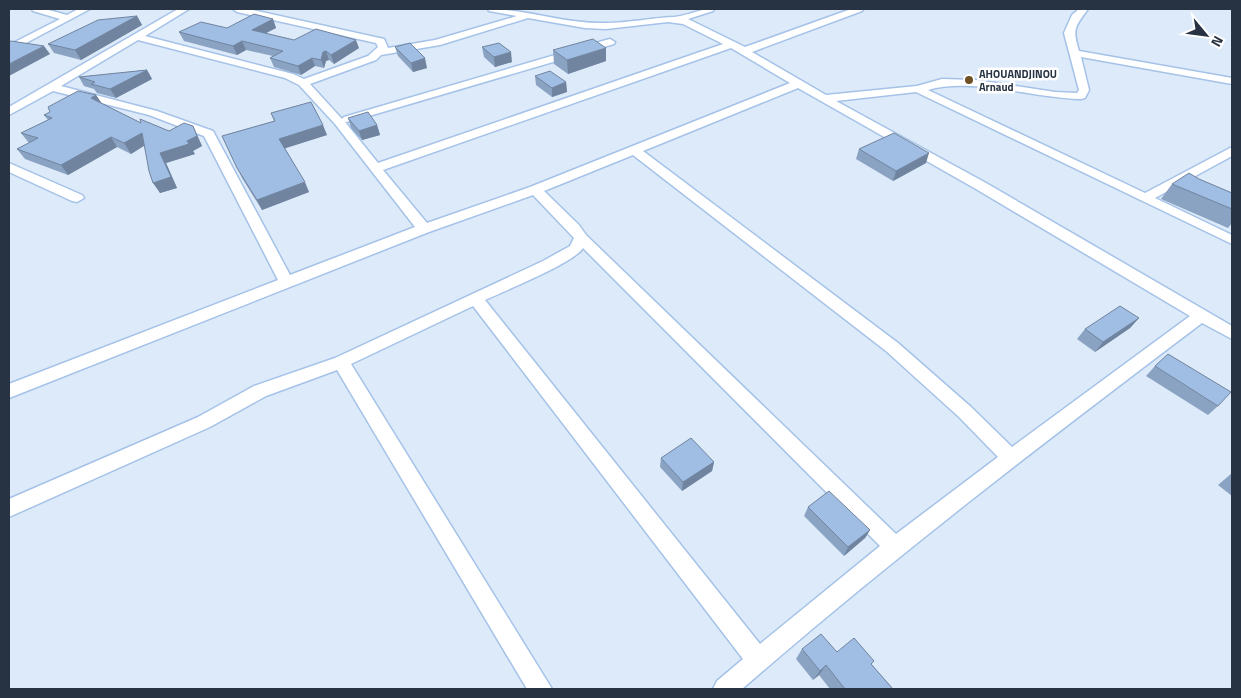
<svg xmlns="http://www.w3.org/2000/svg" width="1241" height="698" font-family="'Titillium Web',sans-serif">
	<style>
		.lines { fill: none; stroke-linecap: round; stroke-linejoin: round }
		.minor-casing { stroke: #a5c2e8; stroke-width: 3 }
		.minor { fill: #fff; fill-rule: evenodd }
		.wall { fill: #8aa3c3 }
		.shaded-wall { fill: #70849f }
		.building { fill: #a0bde3; stroke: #70849f }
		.poi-dot { fill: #6e5024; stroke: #fff; stroke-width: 2 }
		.labels { text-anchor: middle; stroke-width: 5; stroke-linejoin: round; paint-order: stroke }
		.far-poi-label { font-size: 11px; font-weight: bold; fill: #273342; stroke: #fff; text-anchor: start }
	</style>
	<rect width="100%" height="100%" fill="#ddeaf9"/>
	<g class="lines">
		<defs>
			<path id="minor" d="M32 9H45L67 15 78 9H90L9 52V45L60 19 33 11Z
				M178 9H189L145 36 293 74 304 79 368 56 378 47 376 43 237 12 233 9H248L384 39 388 48 435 40 517 16 489 11 488 9C527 9 565 24 605 23 628 23 651 18 674 17 687 16 698 9 714 9L713 11 688 19 745 47 851 9H863L862 11 752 52 826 95 917 86 942 79 976 80 1055 92 1077 93 1079 90 1064 33 1072 15 1079 9H1088C1075 27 1072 28 1079 51L1232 78V84L1081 57 1089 90 1085 98 1081 99C1035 98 970 77 928 90L1145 193 1232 147V156L1155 198 1232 235V244L916 92 836 101 986 183 1232 326V339L1202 323C1046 441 890 560 742 689H713L717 681 743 659 473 306 351 364 552 689H527L337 370 266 396 210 427 9 517V499L198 417 254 386 335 358 543 261 570 246 574 238 533 195 429 232 9 398V384L278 280 204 136 149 115 53 91 9 115V107ZM528 18 585 28 606 29 668 22 683 24 723 44 378 163 345 122 352 121 614 44 615 42 610 39 606 40 344 117 342 119 310 84 376 60 381 55 440 45ZM138 40 285 78 299 85 335 124 415 227 290 275 213 131 157 111 61 86ZM731 48 790 83 530 187 427 223 383 170ZM798 88 976 189 1190 316 1012 447 971 407 898 343 643 151ZM633 155 886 351 959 417 998 457 896 534 586 235 579 225 544 191ZM583 248 880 546 760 644 485 300C504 291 574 263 583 248Z
				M9 163 82 195 84 198 77 202 72 201 9 172Z"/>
		</defs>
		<use href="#minor" class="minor-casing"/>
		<use href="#minor" class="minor"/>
	</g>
	<path class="wall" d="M137 16 142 25 81 60 54 53 48 44Z
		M273 19 276 28 265 33 294 40 359 48 334 64 329 60 326 61 324 68 315 66 301 75 274 67 270 58 273 56 246 50 237 55 184 41 179 32 227 28Z
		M395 47 427 68 413 72 398 56Z
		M482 47 512 62 495 67 484 57Z
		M553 50 606 61 568 74 554 64Z
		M147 70 152 79 116 98 97 93 94 89 84 86 79 77Z
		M535 76 566 82 567 92 552 97 536 85Z
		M96 95 101 103 141 123 169 131 193 126 202 146 193 151 195 154 166 163 177 188 160 193 144 146 131 154 117 147 68 175 25 159 17 149 29 143 21 133 48 120 44 115Z
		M271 113 327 135 285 148 309 192 262 210 242 178 222 136 274 121Z
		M348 118 377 125 380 135 362 140 351 128Z
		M859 149 926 163 893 181 856 159Z
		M1199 179 1232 193V223L1228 228 1161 199 1172 184Z
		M1139 318 1130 328 1095 352 1077 339 1085 329Z
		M1155 366 1218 406 1208 415 1146 376Z
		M661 458 714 462 712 471 682 491 660 467Z
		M1232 473V496L1218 485Z
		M808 507 870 530 865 538 844 556 804 516Z
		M802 649 837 652 871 664 893 689H830L819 675 813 680 796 659Z"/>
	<path class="shaded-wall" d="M137 16 142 25 81 60 75 50Z
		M273 19 276 28 255 39 252 30Z
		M356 40 359 48 334 64 331 55Z
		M242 41 246 50 237 55 233 46Z
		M44 46 50 54 9 76V64Z
		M606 48V61L568 74 567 60Z
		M326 51 329 60 326 61 324 68 321 60 323 52Z
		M511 52 512 62 495 67 494 57Z
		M312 58 315 66 301 75 298 66Z
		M425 58 427 68 413 72 411 63Z
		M147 70 152 79 116 98 110 89Z
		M566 82 567 92 552 97V88Z
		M96 95 103 105 91 98Z
		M323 125 327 135 283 149 279 139Z
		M377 125 380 135 362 140 359 131Z
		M193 126 202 146 193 151 195 154 166 163 177 188 160 193 153 183 160 153Z
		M142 133 148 143 131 154 124 143Z
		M111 137 117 147 68 175 61 165Z
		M929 153 926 163 893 181 896 171Z
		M305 182 309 192 262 210 257 200Z
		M1139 318 1130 328 1095 352 1103 342Z
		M714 462 712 471 682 491 683 482Z
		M870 530 865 538 844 556 848 547Z
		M826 665 819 675 813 680 820 671Z"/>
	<path class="building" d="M254 14 273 19 252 30 294 40 316 29 356 40 331 55 326 51 323 52 321 60 312 58 298 66 270 58 283 51 242 41 233 46 179 32 201 22 227 28Z
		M137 16 75 50 48 44 98 20Z
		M593 39 606 48 567 60 553 50Z
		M11 41 44 46 9 64V42Z
		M410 43 425 58 411 63 395 47Z
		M499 43 511 52 494 57 482 47Z
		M147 70 110 89 91 84 95 82 79 77Z
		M550 71 566 82 552 88 535 76Z
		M78 91 96 95 91 98 141 123 140 119 169 131 184 123 193 126 197 136 187 141 189 144 160 153 171 177 153 183 149 171 142 133 124 143 111 137 61 165 17 149 38 138 21 133 52 118 44 115 50 112 48 107Z
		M311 102 323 125 279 139 305 182 257 200 237 168 222 136 275 121 271 113Z
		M368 112 377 125 359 131 348 118Z
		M894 133 929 153 896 171 859 149Z
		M1189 173 1199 179 1232 193V209L1172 184Z
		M1120 306 1139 318 1103 342 1085 329Z
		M1168 354 1231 392 1218 406 1155 366Z
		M691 438 714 462 683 482 661 458Z
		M829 491 870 530 848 547 808 507Z
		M821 634 837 652 854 638 874 661 871 664 893 689H845L826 665 820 671 802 649Z"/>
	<circle class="poi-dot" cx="969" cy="80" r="5"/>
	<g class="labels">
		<g class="far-poi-label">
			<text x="979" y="78">AHOUANDJINOU<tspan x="979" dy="13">Arnaud</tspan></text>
		</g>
	</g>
	<rect width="1241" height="698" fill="none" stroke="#273342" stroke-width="20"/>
	<g transform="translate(1206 35) rotate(119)" stroke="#ffffff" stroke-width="4" paint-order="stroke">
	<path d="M0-4L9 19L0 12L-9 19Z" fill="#273342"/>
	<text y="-8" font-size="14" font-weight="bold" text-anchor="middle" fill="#273342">N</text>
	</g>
</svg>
